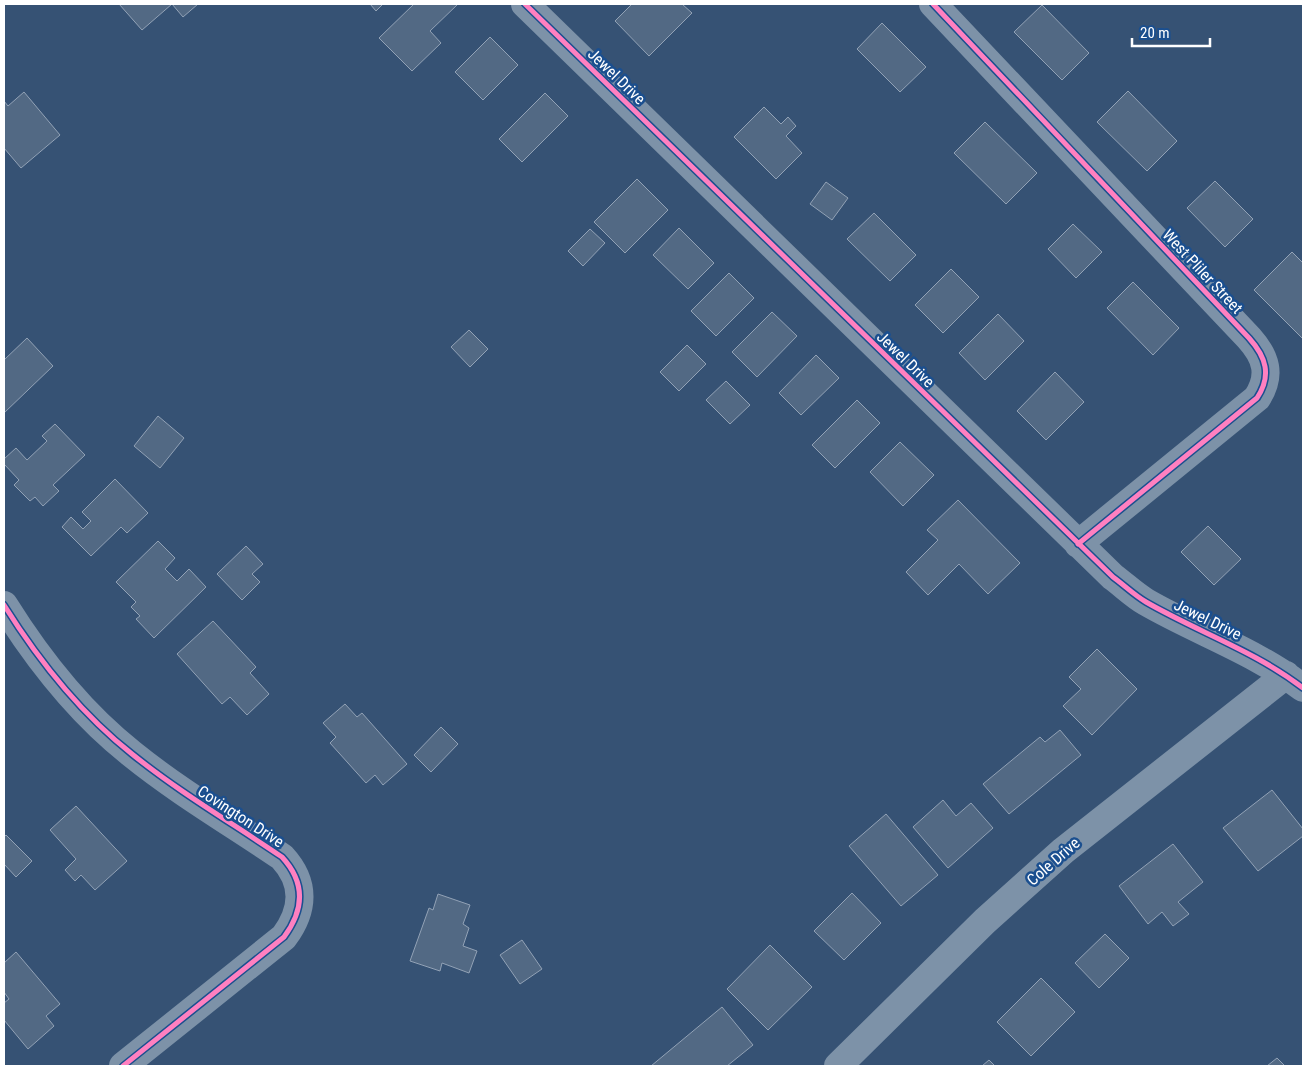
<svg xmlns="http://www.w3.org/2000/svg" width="1307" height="1070" font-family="'Roboto Condensed',sans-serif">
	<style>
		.building { fill: #526984; stroke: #92a2b6 }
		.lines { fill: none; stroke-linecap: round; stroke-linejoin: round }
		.minor { stroke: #7d92a8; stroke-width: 28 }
		.cycleway-casing { stroke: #1b4f8f; stroke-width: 8 }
		.cycleway { stroke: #ff80c0; stroke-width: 5 }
		.labels { text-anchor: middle; stroke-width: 5; stroke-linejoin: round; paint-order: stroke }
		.street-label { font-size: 16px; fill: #fff; stroke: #1b4f8f }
	</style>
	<rect width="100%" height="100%" fill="#365274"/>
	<path class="building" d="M119 4H198L183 17 172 4 142 30Z
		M370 4H383L376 11Z
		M414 4H458L430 31 441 43 412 71 379 38Z
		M632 4H682L692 13 649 56 615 21Z
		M1042 5 1089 53 1062 80 1014 32Z
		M882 23 926 67 900 92 857 49Z
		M490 37 518 65 483 100 455 72Z
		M1128 91 1177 141 1147 171 1097 122Z
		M24 92 60 135 21 168 4 148V101L8 106Z
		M545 93 568 116 522 162 499 139Z
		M764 107 781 124 788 117 796 126 786 136 802 153 776 179 734 137Z
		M985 122 1037 173 1006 204 954 153Z
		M637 179 668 210 625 253 594 222Z
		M1215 181 1253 219 1225 247 1187 208Z
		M826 182 848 198 832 220 810 204Z
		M874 213 916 255 890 281 847 239Z
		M1073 224 1102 252 1076 278 1048 249Z
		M679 228 714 263 688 289 653 255Z
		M590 229 605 243 583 266 568 251Z
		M1292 252 1303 263V336L1302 338 1254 290Z
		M951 269 979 297 943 333 915 305Z
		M729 273 754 298 716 336 691 311Z
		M1133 282 1179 328 1153 355 1107 308Z
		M772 312 797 336 757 377 732 352Z
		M998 314 1024 341 985 380 959 353Z
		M469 330 488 349 470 367 451 347Z
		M27 338 53 366 4 413V360Z
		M687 345 706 364 679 391 660 372Z
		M816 355 839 378 801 415 779 393Z
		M1055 372 1084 402 1046 440 1017 411Z
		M726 381 750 405 730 424 706 400Z
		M857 400 880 423 835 468 812 445Z
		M158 416 184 438 160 468 134 446Z
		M55 424 85 455 53 485 59 491 43 506 35 497 30 501 14 485 19 480 4 464V459L16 448 27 460 47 441 42 436Z
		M900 442 934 475 903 506 870 472Z
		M115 479 148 513 127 533 121 527 91 556 62 527 71 517 83 529 91 521 82 512Z
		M958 500 1020 563 988 594 959 564 928 595 906 572 938 540 927 530Z
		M1208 526 1241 559 1214 585 1181 552Z
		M158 541 175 558 165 569 177 581 189 569 206 587 154 638 136 619 140 616 131 607 136 602 116 582Z
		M246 546 263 564 252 574 260 582 242 600 217 574Z
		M213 621 256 667 250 673 269 694 247 715 230 697 222 704 177 654Z
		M1097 649 1137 689 1092 735 1063 706 1081 689 1069 677Z
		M345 704 357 717 362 713 407 764 383 785 375 775 366 783 330 743 336 737 323 723Z
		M441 727 458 744 431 772 414 755Z
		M1060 730 1081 755 1009 814 983 784 1040 737 1045 742Z
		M1272 790 1303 829V836L1258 871 1223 828Z
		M943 800 956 816 971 803 993 828 948 868 913 827Z
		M76 806 127 861 95 890 81 875 75 881 65 870 76 859 50 830Z
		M886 814 938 875 901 906 849 846Z
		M6 835 32 861 16 877 4 864V837Z
		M1173 844 1203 882 1178 902 1189 914 1173 926 1162 912 1148 924 1119 886Z
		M852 893 881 923 844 960 814 931Z
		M438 894 470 905 463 924 469 928 463 946 477 951 469 973 442 963 440 971 410 961 429 908 433 910Z
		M1105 934 1129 958 1099 988 1075 963Z
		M522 940 542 969 520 984 500 955Z
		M770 945 812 987 768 1030 727 989Z
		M16 952 60 1004 46 1016 54 1026 28 1049 4 1020V1003L9 999 4 992V963Z
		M1041 978 1075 1012 1031 1056 997 1022Z
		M722 1007 753 1045 727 1066H651Z
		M1277 1058 1285 1066H1267Z
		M989 1060 995 1066H982Z"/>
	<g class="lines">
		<path class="minor" d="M525 4 1113 577C1124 585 1134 595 1146 602 1198 632 1255 651 1303 688
			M933 4 1249 338C1266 357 1272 375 1257 398L1078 544
			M4 605C39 661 80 713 132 754 179 792 232 823 282 857 306 883 304 910 284 937L123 1066
			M838 1066 985 921 1063 851 1286 675"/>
		<defs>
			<path id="cycleway" d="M525 4 1113 577C1124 585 1134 595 1146 602 1198 632 1255 651 1303 688
				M933 4 1249 338C1266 357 1272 375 1257 398L1078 544
				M4 605C39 661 80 713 132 754 179 792 232 823 282 857 306 883 304 910 284 937L123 1066"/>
		</defs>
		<use href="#cycleway" class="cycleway-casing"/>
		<use href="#cycleway" class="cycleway"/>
	</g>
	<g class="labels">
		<g class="street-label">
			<text transform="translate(617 76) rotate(44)" y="6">Jewel Drive</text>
			<text transform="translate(1203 271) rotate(47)" y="6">West Pliler Street</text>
			<text transform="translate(906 359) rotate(44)" y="6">Jewel Drive</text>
			<text transform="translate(1208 619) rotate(26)" y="6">Jewel Drive</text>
			<text transform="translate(241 816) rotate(33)" y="6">Covington Drive</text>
			<text transform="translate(1053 861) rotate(-41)" y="6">Cole Drive</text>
		</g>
	</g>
	<rect width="1307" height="1070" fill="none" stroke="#ffffff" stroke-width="10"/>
	<path d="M1132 38v8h78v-8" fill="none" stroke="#ffffff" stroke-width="2.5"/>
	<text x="1140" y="38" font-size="15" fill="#ffffff" stroke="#1b4f8f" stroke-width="4" paint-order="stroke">20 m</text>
</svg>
